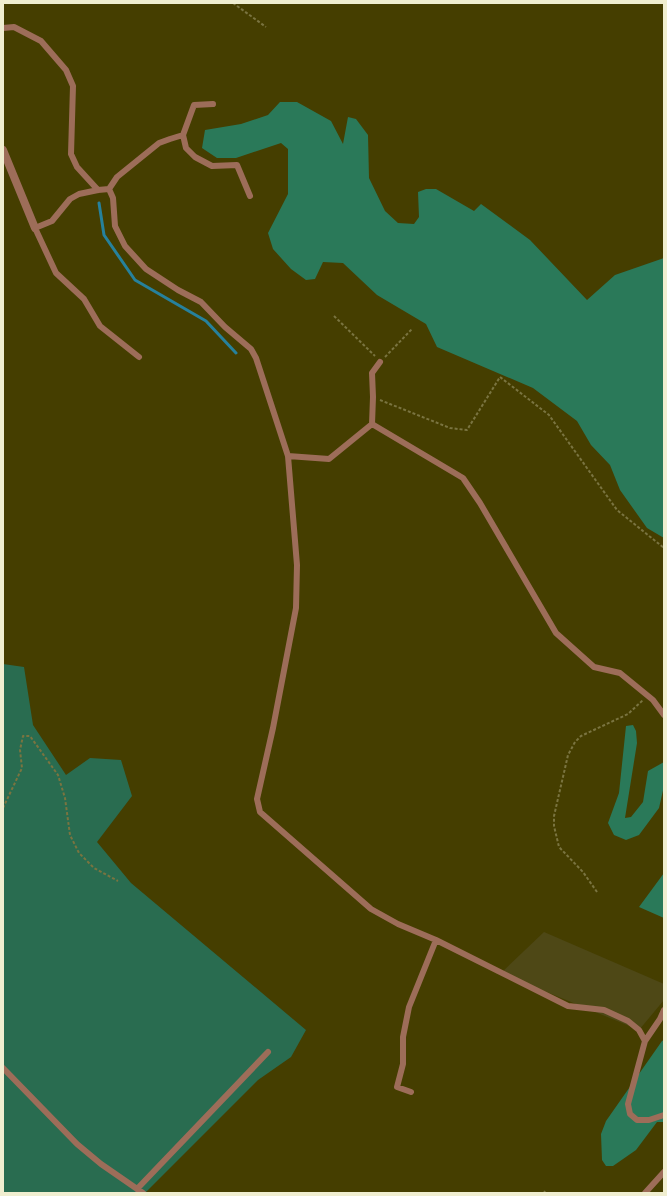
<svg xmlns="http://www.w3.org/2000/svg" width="667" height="1196" font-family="Helvetica,sans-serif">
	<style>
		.built { fill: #4e4816 }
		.green { fill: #296c50 }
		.forest { fill: #2a7959 }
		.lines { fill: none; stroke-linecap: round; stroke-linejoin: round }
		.stream { stroke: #26819c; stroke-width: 3 }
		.path { stroke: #7a7440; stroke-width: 2; stroke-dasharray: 3 2; stroke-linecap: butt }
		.service { stroke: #9d6d59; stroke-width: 6 }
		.minor { stroke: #9d6d59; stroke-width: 8 }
	</style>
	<rect width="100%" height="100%" fill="#453e00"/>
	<path class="built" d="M544 932 664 984V1000L639 1030 501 973Z"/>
	<path class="green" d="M3 664 24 667 33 725 66 775 90 758 121 760 132 796 97 842 131 883 306 1030 291 1057 258 1080 145 1193H3Z"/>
	<path class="forest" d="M280 102H297L331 121 343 144 348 117 356 119 368 135 369 178 385 211 398 223 414 224 419 217 418 192 426 189H436L474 211 481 204 530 240 587 300 615 275 664 258V538L647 528 620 490 610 465 591 445 577 421 533 388 437 347 426 324 377 295 343 263 323 262 315 279 306 280 291 269 273 249 268 233 288 194V149L281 143 236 158H217L202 148 205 130 241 124 268 115Z
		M633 725 636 731 637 743 625 818 631 817 643 802 648 771 664 762V786L659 808 639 835 626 840 614 835 608 823 619 793 626 726Z
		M664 873V918L639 907Z
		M664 1040V1122H657L636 1150 613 1166H606L602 1160 601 1134 606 1121 662 1041Z"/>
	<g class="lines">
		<path class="stream" d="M99 203 104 235 135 280 206 321 236 353"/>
		<path class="path" d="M233 3 266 27
			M334 316 375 356
			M385 357 412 329
			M380 400 450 428 467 430 500 377 549 415 617 510 664 548
			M3 808 22 768 20 750 23 736H30L58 775 65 798 70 835 79 853 94 868 118 881
			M597 892 583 872 559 847 554 826V816L568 755 575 742 581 736 628 714 643 700
			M544 1193 545 1191"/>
		<path class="service" d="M3 28 14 27 41 41 66 70 73 86 71 154 77 167 98 190
			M183 135 194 105 213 104
			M109 189 117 177 159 143 170 139 183 135 186 148 195 157 212 166 237 165 250 196
			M139 357 100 326 84 299 56 273 35 228 52 221 70 199 79 194 98 190 109 189 113 198 115 226 125 246 146 269 178 290 201 302 225 327 251 349 256 358 288 456 297 565 296 608 273 728 257 799 260 812 371 909 398 924 436 940 568 1006 604 1010 628 1021 639 1030 645 1041 628 1104 630 1114 637 1120H649L664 1115
			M372 424 463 478 480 503 556 633 594 667 620 673 653 700 664 715
			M288 456 329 459 372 424 373 397 372 373 380 362
			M645 1041 660 1019 664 1010
			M3 1068 77 1144 101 1164 143 1193
			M411 1092 397 1087 403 1064V1037L409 1007 436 940
			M137 1189 268 1052
			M645 1193 664 1172"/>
		<path class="minor" d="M3 150 35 228"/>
	</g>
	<rect width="667" height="1196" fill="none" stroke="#f0eed0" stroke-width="8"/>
</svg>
